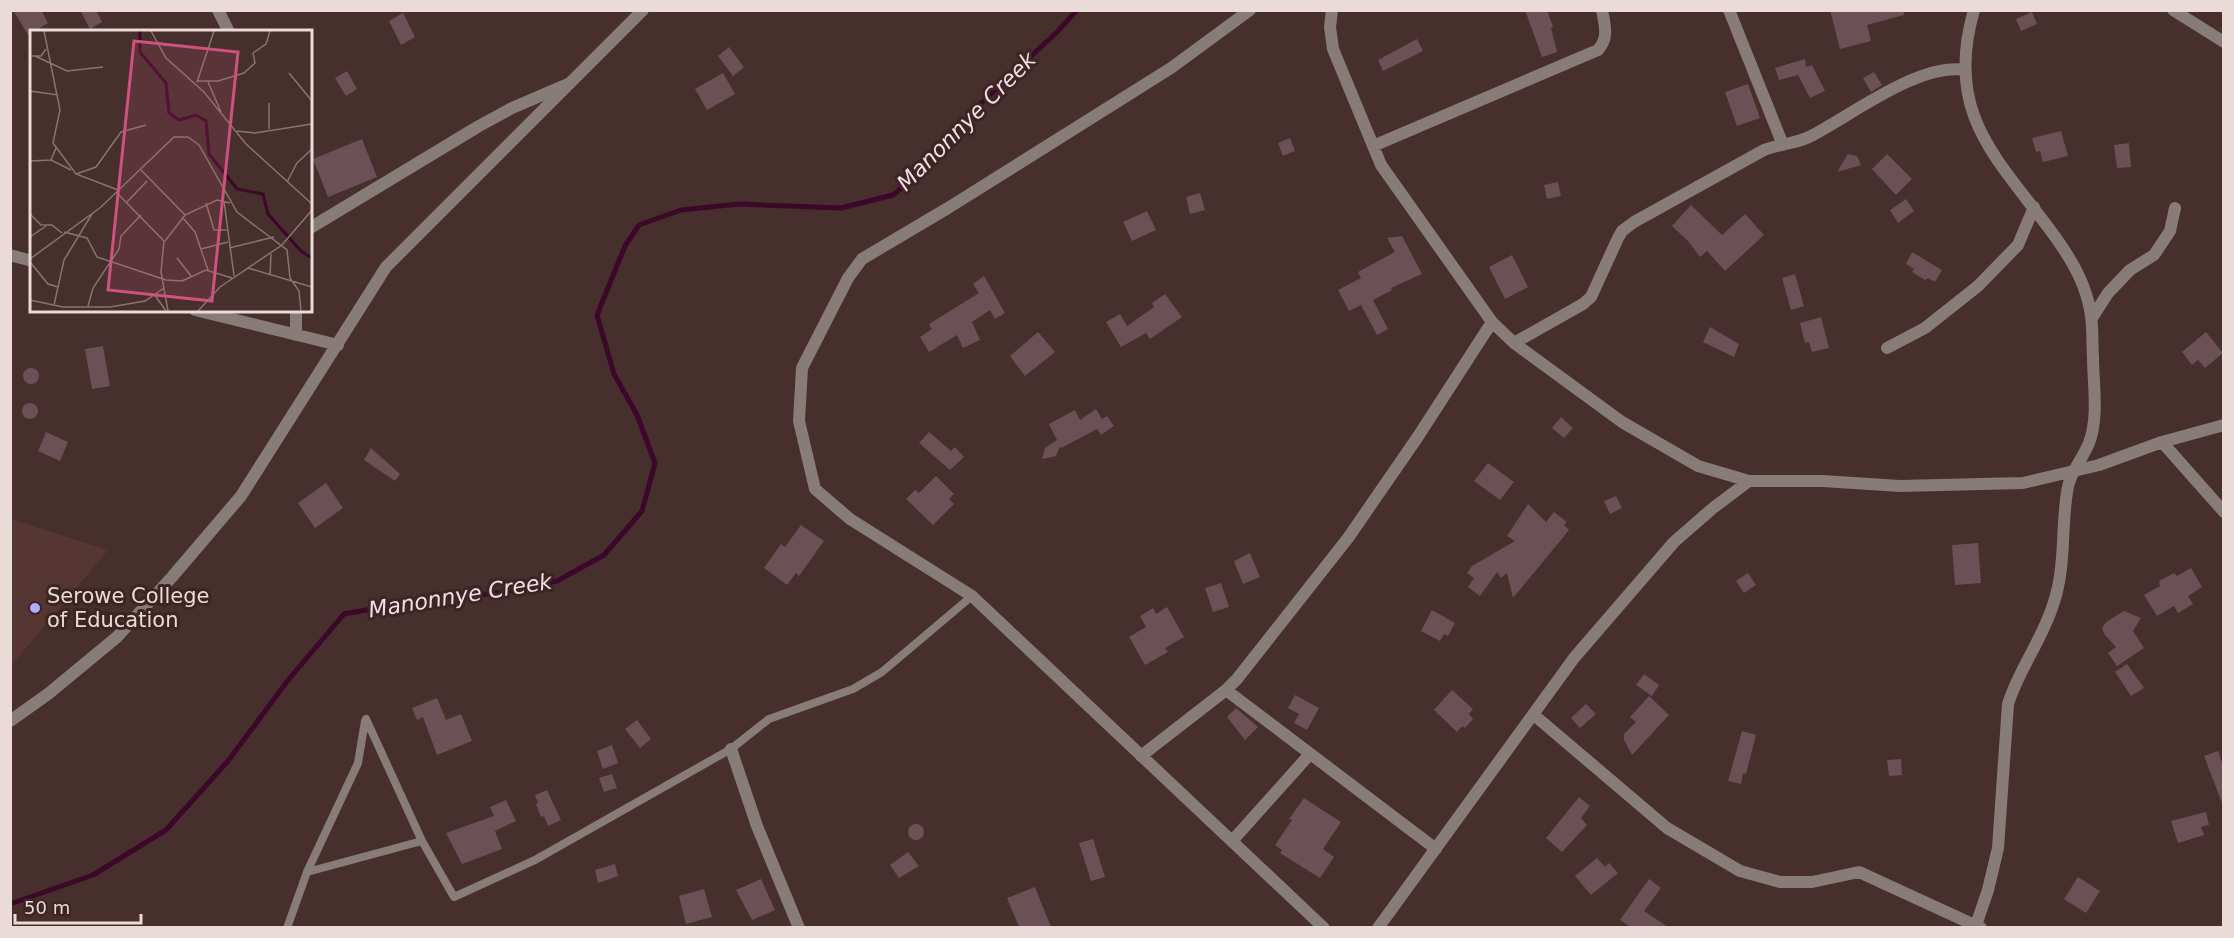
<svg xmlns="http://www.w3.org/2000/svg" width="2234" height="938" font-family="'DejaVu Sans',sans-serif">
	<style>
		.built { fill: #553632 }
		.lines { fill: none; stroke-linecap: round; stroke-linejoin: round }
		.stream { stroke: #3c0728; stroke-width: 5 }
		.building { fill: #6b5155 }
		.service { stroke: #877c77; stroke-width: 8 }
		.minor { stroke: #877c77; stroke-width: 12 }
		.tertiary { stroke: #877c77; stroke-width: 12 }
		.poi-dot { fill: #b1adfa; stroke: #3c2522; stroke-width: 2 }
		.labels { text-anchor: middle; stroke-width: 6; stroke-linejoin: round; paint-order: stroke }
		.poi-label { font-size: 21px; fill: #eadbd8; stroke: #3c2522; text-anchor: start }
		.water-label { font-size: 22px; font-style: italic; fill: #f3dde7; stroke: #3c2522 }
		.inset-river { fill: none; stroke: #3c0728; stroke-width: 3 }
		.inset-road { fill: none; stroke: #887471; stroke-width: 1.5 }
		.view { fill: #ce5280; fill-opacity: 0.15; stroke: #ce5280; stroke-width: 3 }
		.inset-edge { fill: none; stroke: #eadbd8; stroke-width: 3 }
	</style>
	<rect width="100%" height="100%" fill="#462f2c"/>
	<path class="built" d="M11 519 108 550 11 666 10 519Z"/>
	<g class="lines">
		<path class="stream" d="M10 904 93 875 166 830 228 761 289 679 344 614 383 607 503 592 557 581 604 555 642 511 655 463 637 415 614 374 597 315 625 246 639 225 681 210 739 204 841 208 893 195 928 166 977 107 1057 32 1077 10"/>
	</g>
	<path class="building" d="M13 10H41L48 23 28 35Z
		M80 10H96L102 22 90 29Z
		M1525 10H1547L1553 27 1551 28 1557 52 1542 57Z
		M1830 10H1904V15L1867 25 1871 41 1840 49Z
		M2032 12 2037 24 2021 31 2016 19Z
		M403 13 415 37 401 45 389 21Z
		M1417 39 1423 51 1383 71 1378 60Z
		M729 47 744 67 733 76 718 56Z
		M1805 59 1806 67 1812 65 1825 91 1810 98 1798 75 1779 80 1775 68Z
		M347 71 357 89 346 96 335 78Z
		M1874 72 1882 85 1871 92 1863 78Z
		M723 73 735 94 707 110 695 89Z
		M1748 84 1760 118 1737 126 1725 92Z
		M2061 131 2068 156 2043 162 2040 151 2036 152 2032 138Z
		M1290 138 1295 151 1283 156 1278 143Z
		M362 139 377 177 328 197 313 159Z
		M2129 143 2131 167 2117 168 2114 145Z
		M1848 154 1857 156 1861 165 1837 172Z
		M1887 154 1912 179 1896 195 1872 169Z
		M1558 182 1561 196 1547 199 1544 185Z
		M1200 193 1205 210 1190 214 1186 197Z
		M1906 199 1914 211 1898 223 1890 210Z
		M1691 205 1722 235 1745 214 1764 235 1725 271 1707 251 1700 257 1688 241 1672 226Z
		M1147 211 1156 230 1132 241 1123 222Z
		M1402 236 1422 274 1391 288 1392 290 1373 300 1388 329 1377 335 1361 305 1349 311 1338 290 1361 278 1358 272 1395 252 1387 238Z
		M1912 252 1942 270 1935 282 1928 278 1925 280 1912 272 1914 269 1906 264Z
		M1512 255 1528 287 1505 299 1489 267Z
		M1795 274 1804 306 1791 310 1782 278Z
		M984 276 1005 313 995 319 990 310 972 322 980 340 963 348 957 335 929 352 920 337 932 329 929 324 979 293 973 284Z
		M1165 294 1182 317 1150 339 1146 333 1121 347 1106 322 1120 314 1127 326 1154 307 1152 303Z
		M1821 317 1829 348 1812 352 1809 342 1805 343 1800 323Z
		M1710 327 1739 344 1734 357 1703 342Z
		M1038 332 1055 352 1025 376 1010 356Z
		M2206 332 2223 353 2205 368 2198 360 2192 365 2182 352Z
		M103 346 110 386 92 389 85 349Z
		M23 376a8 8 0 1 1 16 0a8 8 0 1 1-16 0Z
		M22 411a8 8 0 1 1 16 0a8 8 0 1 1-16 0Z
		M1096 409 1102 419 1107 416 1114 426 1101 435 1097 429 1061 448 1060 446 1056 456 1042 459 1045 448 1057 440 1049 424 1075 410 1080 420Z
		M1561 417 1573 428 1564 438 1552 428Z
		M46 432 68 442 60 461 38 451Z
		M929 432 951 451 955 447 964 457 950 470 919 443Z
		M371 448 400 474 395 481 364 460Z
		M1488 463 1514 482 1500 500 1474 481Z
		M936 476 954 494 949 499 954 504 933 525 906 499 915 490 919 493Z
		M326 483 343 508 315 528 298 503Z
		M1616 496 1622 508 1610 514 1604 501Z
		M1528 504 1546 522 1554 512 1567 522 1564 525 1569 530 1513 598 1507 573 1501 578 1497 572 1480 596 1468 587 1474 578 1467 573 1472 566 1515 541 1507 536Z
		M801 525 824 541 799 576 796 573 787 585 764 568 781 544 785 547Z
		M1978 543 1981 583 1955 585 1952 545Z
		M1250 553 1260 577 1243 584 1234 561Z
		M2191 568 2202 587 2188 596 2193 604 2178 613 2174 606 2157 616 2144 595 2160 586 2159 581 2174 573 2177 576Z
		M1748 573 1756 585 1744 593 1736 581Z
		M1221 583 1229 607 1213 612 1205 588Z
		M1167 607 1184 637 1165 648 1168 652 1145 665 1129 637 1146 627 1140 616 1153 608 1156 614Z
		M1432 610 1455 623 1448 636 1444 634 1440 641 1421 631Z
		M2124 611 2141 618 2133 631 2144 648 2117 666 2108 653 2116 647 2104 634 2102 628 2106 622Z
		M2127 664 2144 688 2131 696 2115 672Z
		M1644 674 1659 685 1652 696 1636 685Z
		M1452 690 1473 709 1469 714 1473 719 1465 728 1462 726 1457 732 1434 710Z
		M1295 695 1319 708 1307 730 1294 723 1299 714 1288 708Z
		M1649 696 1669 715 1632 755 1624 740V734L1636 722 1630 717Z
		M437 698 446 720 461 714 472 741 437 755 423 717 417 720 412 708Z
		M1586 704 1596 714 1580 728 1571 718Z
		M1236 708 1258 727 1245 740 1227 717Z
		M637 720 651 739 640 748 625 729Z
		M1742 731 1756 735 1746 774 1743 773 1741 784 1728 781Z
		M612 745 618 763 603 769 597 751Z
		M2218 751 2223 766 2222 803 2204 756Z
		M1901 759 1902 775 1889 776 1887 760Z
		M612 774 617 788 604 792 599 778Z
		M547 790 561 820 548 826 544 816 541 817 536 804 538 803 535 795Z
		M1579 797 1590 806 1581 818 1587 825 1562 852 1546 838Z
		M1304 798 1341 822 1323 849 1334 857 1320 878 1280 853 1282 850 1275 845 1292 820 1289 819Z
		M506 800 516 821 495 831 502 849 462 864 446 833 494 816 490 807Z
		M2206 812 2209 825 2201 827 2204 835 2178 843 2171 821Z
		M908 832a8 8 0 1 1 16 0a8 8 0 1 1-16 0Z
		M1093 839 1105 877 1091 881 1079 843Z
		M908 852 919 866 899 878 890 865Z
		M1597 858 1605 867 1609 863 1618 873 1591 895 1575 876Z
		M615 864 618 876 598 883 595 870Z
		M2078 877 2100 891 2086 913 2064 899Z
		M761 879 775 910 752 920 736 890Z
		M1649 879 1661 888 1644 911 1668 927H1631L1620 920Z
		M1035 887 1051 927H1019L1007 898Z
		M704 889 712 917 686 924 679 896Z"/>
	<g class="lines">
		<path class="service" d="M366 719 422 841 454 897 535 860 731 749 769 719 853 689 882 672 972 596
			M307 872 422 841
			M287 928 307 872 358 763 365 721"/>
		<path class="minor" d="M218 10 229 32
			M1250 10 1171 68 948 208 862 259 848 278 802 368 799 421 815 489 850 519 972 596 1324 928
			M1332 10 1330 27 1333 49 1381 165 1492 322 1514 343 1622 422 1698 466 1749 481
			M1729 10 1783 145
			M1974 10C1943 117 2000 160 2056 238 2073 262 2087 286 2091 316 2093 329 2092 343 2093 357 2093 384 2099 417 2089 443 2082 460 2069 474 2067 492 2061 530 2066 568 2053 605 2042 640 2019 669 2008 704L1998 848 1988 890 1975 928
			M2173 10 2224 42
			M1373 146 1598 50C1609 37 1605 27 1602 10
			M310 228 479 126 512 108 568 84
			M10 255 32 261
			M195 310 338 345
			M2092 318 2108 293 2130 270 2154 255 2170 231 2175 208
			M296 335V310
			M1514 343 1583 304 1591 297 1618 238 1622 231 1634 222 1764 150C1779 144 1794 144 1809 137 1849 117 1919 62 1965 70
			M1887 348 1925 328 1978 286 2018 245 2034 207
			M2162 442 2224 512
			M1226 690 1436 849
			M1534 715 1667 828 1740 871 1780 882H1812L1859 872 1981 928
			M731 749 757 826 799 928
			M1141 756 1226 690 1237 679 1348 538 1417 438 1492 322
			M1232 841 1310 754
			M1378 928 1574 658 1674 542 1713 508 1749 481H1823L1900 486 2023 483 2099 465 2162 442 2224 425"/>
		<path class="tertiary" d="M10 721 48 694 117 637 172 577 241 496 386 267 643 10"/>
	</g>
	<circle class="poi-dot" cx="35" cy="608" r="6"/>
	<g class="labels">
		<g class="poi-label">
			<text x="47" y="603">Serowe College<tspan x="47" dy="24">of Education</tspan></text>
		</g>
		<g class="water-label">
			<text transform="translate(966 121) rotate(-45)" y="8">Manonnye Creek</text>
			<text transform="translate(460 595) rotate(-9)" y="8">Manonnye Creek</text>
		</g>
	</g>
	<g transform="translate(30 30)">
		<rect width="282" height="282" fill="#462f2c"/>
		<path class="inset-river" d="M110 1V22L136 53 139 83 149 90 166 85 176 91 179 124 207 159 233 164 238 184 271 221 282 228"/>
		<path class="inset-road" d="M14 1 30 80 23 113 46 144 88 160M121 1 136 28 174 62 216 114 282 174M0 26H11L16 19M5 26 37 41 73 37M259 43 282 71M168 51H188L214 43 225 33 223 23 236 14 240 1M167 52 184 1M178 52 191 82M0 61 28 65M239 73V99M207 101 225 103 282 94M21 130 41 140M0 131 21 130 26 118M111 140 155 185M46 144 66 137 91 102 116 95M257 152 267 133 282 119M86 162 134 211 131 242 138 281M194 171 204 246M97 172 117 151M176 173 184 200H197M0 184 11 195H22L32 203M152 187 165 202 178 240M34 202 57 208 67 227 136 250 152 251 176 240 202 248M0 207 16 196M135 211 155 185 187 170 200 173M199 218 244 207M171 219 198 212M147 228 161 246M0 229 71 177 144 107H158L169 115 207 182 257 220 260 248 269 261 271 281M0 232 18 254 28 257M218 238 282 257M240 246 241 224M124 264 136 281M0 270 33 277H80L115 271 134 258M24 275 34 230 62 184M58 276 63 258 89 219 91 206 111 185M168 281 190 257 252 215 282 180"/>
		<path class="view" d="M104 11 208 22 182 271 78 260Z"/>
		<rect width="282" height="282" class="inset-edge"/>
	</g>
	<rect width="2234" height="938" fill="none" stroke="#eadbd8" stroke-width="24"/>
	<path d="M15 914v9h126v-9" fill="none" stroke="#eadbd8" stroke-width="3"/>
	<text x="24" y="914" font-size="18" fill="#eadbd8" stroke="#3c2522" stroke-width="4.5" paint-order="stroke">50 m</text>
</svg>
